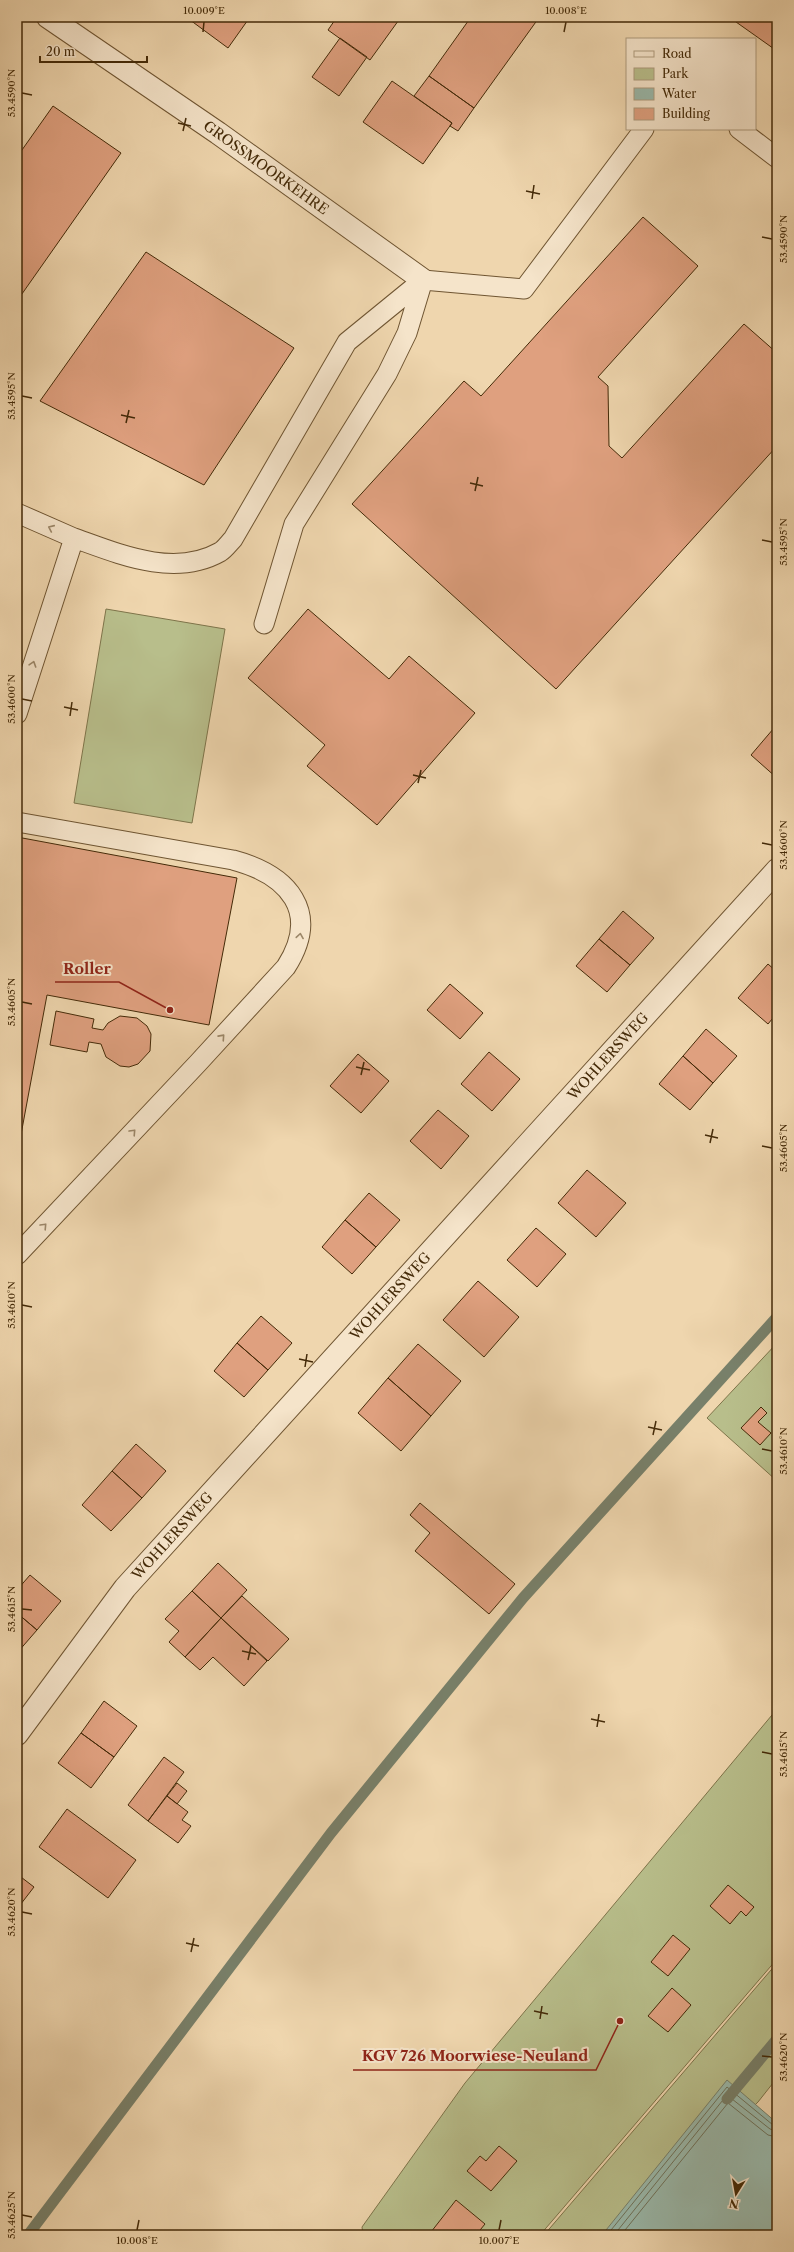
<svg xmlns="http://www.w3.org/2000/svg" width="794" height="2252" font-family="'Libre Caslon Text',serif">
	<style>
		.green { fill: #b8be8b; stroke: #7e744a }
		.water { fill: #9ab9ab; stroke: #78806a }
		.lines { fill: none; stroke-linecap: round; stroke-linejoin: round }
		.shore { stroke: #6f725a; stroke-width: 1 }
		.stream { stroke: #78806a; stroke-width: 11 }
		.building { fill: #dfa07f; stroke: #442a08 }
		.lane-casing { stroke: #6f5532; stroke-width: 21 }
		.street-casing { stroke: #6f5532; stroke-width: 24 }
		.lane { stroke: #f5e4ca; stroke-width: 19 }
		.street { stroke: #f5e4ca; stroke-width: 22 }
		.oneway { stroke: #9c8769 }
		.ticks { fill: none; stroke: #442a08; stroke-width: 1.5 }
		.labels { text-anchor: middle; stroke-width: 4; stroke-linejoin: round; paint-order: stroke }
		.street-label { font-size: 14px; fill: #442a08; stroke: #f5e4ca }
		.leader { fill: none; stroke: #8f2418; stroke-width: 1.5 }
		.callout-dot { fill: #8f2418; stroke: #f5e4ca; stroke-width: 1.5 }
		.callout-label { font-size: 15px; text-anchor: middle; font-weight: bold; fill: #8f2418; stroke: #f5e4ca; stroke-width: 4; stroke-linejoin: round; paint-order: stroke }
		.neatline { fill: none; stroke: #442a08; stroke-width: 1.5 }
		.ticks-label { font-size: 10px; text-anchor: middle; fill: #442a08 }
	</style>
	<rect width="100%" height="100%" fill="#efd6ae"/>
	<filter id="stains"><feTurbulence type="fractalNoise" baseFrequency=".005" numOctaves="4"/><feColorMatrix values="0 0 0 0 .2 0 0 0 0 .09 0 0 0 0 .02 0 0 0 .5 -.17"/></filter>
	<radialGradient id="worn" r=".72"><stop offset=".6" stop-color="#630" stop-opacity="0"/><stop offset="1" stop-color="#630" stop-opacity=".3"/></radialGradient>
	<path class="green" d="M106 609 225 629 192 823 74 803Z
		M777 1343V1481L707 1418Z
		M777 1709V1959L540 2235H363L362 2227 465 2083Z
		M777 1963V2078L758 2102 620 2235H544Z"/>
	<path class="water" d="M727 2080 777 2123V2235H602Z"/>
	<g class="lines">
		<path class="shore" d="M607 2235 727 2087 773 2125 777 2126
			M614 2235 727 2095 770 2129 777 2131
			M621 2235 728 2103 768 2135 777 2137"/>
		<path class="stream" d="M727 2099 777 2039
			M28 2235 331 1833 523 1598 777 1317"/>
	</g>
	<path class="building" d="M186 17H250L228 48Z
		M337 17H401L370 60 328 30Z
		M471 17 538 19 474 108 429 76Z
		M729 17H777V51Z
		M340 38 367 57 339 96 312 77Z
		M429 76 474 108 458 131 450 126 452 123 414 96Z
		M392 81 452 123 423 164 363 122Z
		M53 106 121 153 17 301V157Z
		M643 217 698 266 598 377 608 386 609 446 622 458 744 324 777 353V446L556 689 352 504 464 381 481 396Z
		M146 252 294 348 204 485 40 401Z
		M308 609 389 679 409 656 475 713 377 825 307 766 325 745 248 678Z
		M774 728 777 730V778L751 755Z
		M17 837 237 878 209 1025 47 995 17 1156Z
		M623 911 654 938 630 965 599 939Z
		M599 939 630 965 607 992 576 966Z
		M768 964 777 972V1013L768 1024 738 998Z
		M450 984 483 1013 460 1039 427 1010Z
		M56 1011 94 1019 92 1028 103 1030 108 1023 120 1016 137 1018 147 1026 151 1034 150 1051 138 1064 129 1067 120 1066 106 1057 101 1044 89 1042 87 1052 50 1045Z
		M706 1029 737 1056 713 1083 683 1056Z
		M489 1052 520 1079 492 1111 461 1084Z
		M358 1054 389 1081 361 1113 330 1086Z
		M683 1056 713 1083 690 1110 659 1084Z
		M438 1110 469 1136 441 1169 410 1141Z
		M587 1170 626 1203 596 1237 558 1203Z
		M369 1193 400 1220 376 1247 345 1220Z
		M345 1220 376 1247 352 1274 322 1247Z
		M536 1228 566 1254 537 1287 507 1260Z
		M478 1281 519 1317 484 1357 443 1320Z
		M261 1316 292 1343 268 1370 237 1343Z
		M237 1343 268 1370 244 1397 214 1371Z
		M418 1344 461 1381 431 1416 388 1378Z
		M388 1378 431 1416 401 1451 358 1413Z
		M761 1407 767 1413 758 1422 771 1433 760 1445 741 1428Z
		M136 1444 166 1471 142 1498 112 1471Z
		M112 1471 142 1498 111 1531 82 1505Z
		M420 1503 515 1584 489 1614 415 1551 430 1533 410 1515Z
		M218 1563 247 1590 221 1618 192 1591Z
		M30 1575 61 1601 37 1630 17 1613V1590Z
		M192 1591 221 1618 185 1657 169 1642 179 1631 165 1619Z
		M242 1596 289 1639 268 1661 221 1618Z
		M17 1613 37 1630 17 1653Z
		M221 1618 267 1661 244 1686 213 1657 200 1670 185 1657Z
		M104 1701 137 1726 114 1757 81 1733Z
		M81 1733 114 1757 91 1788 58 1763Z
		M164 1757 184 1772 148 1821 128 1805Z
		M177 1783 187 1791 177 1804 167 1796Z
		M167 1796 188 1812 182 1820 191 1826 178 1843 148 1821Z
		M67 1809 136 1860 108 1898 39 1847Z
		M17 1874 34 1887 17 1909Z
		M728 1885 754 1907 746 1916 741 1911 730 1924 710 1906Z
		M673 1935 690 1949 668 1976 651 1962Z
		M672 1988 691 2005 668 2032 648 2016Z
		M499 2146 517 2161 491 2191 467 2171 480 2156 486 2161Z
		M456 2200 485 2224 476 2235H435L431 2232Z"/>
	<g class="lines">
		<defs>
			<path id="lane" d="M739 129 777 158
				M17 513 74 538 17 714
				M74 538C119 554 174 578 220 552 225 549 229 543 233 539L347 342 423 280 524 289 644 129
				M264 624 294 524 387 374 407 333 423 280
				M17 822 233 860C289 875 321 912 286 967L198 1063 17 1255"/>
			<g id="street">
				<path id="s1" d="M48 17 218 133 423 280"/>
				<path id="s2" d="M17 1734 125 1588 777 870"/>
			</g>
		</defs>
		<use href="#lane" class="lane-casing"/>
		<use href="#street" class="street-casing"/>
		<use href="#lane" class="lane"/>
		<use href="#street" class="street"/>
	</g>
	<defs><path id="oneway-chevron" d="M-2-3.5L2.5 0L-2 3.5" fill="none" stroke-width="1.6" stroke-linecap="round" stroke-linejoin="round"/></defs>
	<g class="oneway">
		<use href="#oneway-chevron" transform="translate(51 528) rotate(-156)"/>
		<use href="#oneway-chevron" transform="translate(33 664) rotate(-72)"/>
		<use href="#oneway-chevron" transform="translate(300 936) rotate(-81)"/>
		<use href="#oneway-chevron" transform="translate(222 1037) rotate(-48)"/>
		<use href="#oneway-chevron" transform="translate(133 1132) rotate(-47)"/>
		<use href="#oneway-chevron" transform="translate(44 1226) rotate(-47)"/>
	</g>
	<path class="ticks" d="M203 32 204 22M564 32 566 22M22 93 32 95M178 123 191 126M183 131 186 118M526 191 540 194M532 199 534 185M762 237 772 239M22 396 32 398M121 415 135 418M126 423 129 410M470 483 483 486M475 491 478 477M762 540 772 542M22 699 32 701M64 707 78 710M70 716 72 702M413 775 426 778M418 783 421 770M762 843 772 845M22 1002 32 1004M356 1067 370 1070M361 1075 364 1062M705 1135 718 1138M710 1143 713 1129M762 1146 772 1148M22 1305 32 1307M299 1359 313 1362M305 1367 307 1354M648 1427 662 1430M653 1435 656 1421M762 1449 772 1451M22 1609 32 1610M242 1651 256 1654M248 1660 251 1646M591 1719 605 1722M597 1727 599 1714M762 1752 772 1754M22 1912 32 1914M186 1943 199 1946M191 1952 194 1938M534 2011 548 2014M540 2019 542 2006M762 2056 772 2057M22 2215 32 2217M137 2230 139 2220M499 2230 501 2220"/>
	<g class="labels">
		<g class="street-label">
			<text dy="5" stroke="none"><textPath href="#s1" startOffset="265">GROSSMOORKEHRE</textPath></text>
			<text dy="5" stroke="none"><textPath href="#s2" startOffset="900">WOHLERSWEG</textPath></text>
			<text dy="5" stroke="none"><textPath href="#s2" startOffset="576">WOHLERSWEG</textPath></text>
			<text dy="5" stroke="none"><textPath href="#s2" startOffset="252">WOHLERSWEG</textPath></text>
		</g>
	</g>
	<path class="leader" d="M170 1010L119 982H55M620 2021L596 2070H353"/>
	<g class="callout-dot">
		<circle cx="170" cy="1010" r="4"/>
		<circle cx="620" cy="2021" r="4"/>
	</g>
	<g class="callout-label">
		<text x="87" y="974">Roller</text>
		<text x="475" y="2061">KGV 726 Moorwiese-Neuland</text>
	</g>
	<rect width="794" height="2252" fill="none" stroke="#efd6ae" stroke-width="44"/>
	<rect x="626" y="38" width="130" height="92" fill="#f5e4ca" stroke="#ae9a7c"/>
	<rect x="634" y="51" width="20" height="6" fill="#f5e4ca" stroke="#ae9a7c"/>
	<text x="662" y="58" font-size="12" fill="#442a08">Road</text>
	<rect x="634" y="68" width="20" height="12" fill="#b8be8b" stroke="#ae9a7c"/>
	<text x="662" y="78" font-size="12" fill="#442a08">Park</text>
	<rect x="634" y="88" width="20" height="12" fill="#9ab9ab" stroke="#ae9a7c"/>
	<text x="662" y="98" font-size="12" fill="#442a08">Water</text>
	<rect x="634" y="108" width="20" height="12" fill="#dfa07f" stroke="#ae9a7c"/>
	<text x="662" y="118" font-size="12" fill="#442a08">Building</text>
	<g transform="translate(736 2194) rotate(191)" stroke="#f5e4ca" stroke-width="3" paint-order="stroke">
	<path d="M0-3L7 15L0 10L-7 15Z" fill="#442a08"/>
	<text y="-6" font-size="11" font-weight="bold" text-anchor="middle" fill="#442a08">N</text>
	</g>
	<path d="M40 56v6h107v-6" fill="none" stroke="#442a08" stroke-width="2"/>
	<text x="46" y="56" font-size="12" fill="#442a08" stroke="#f5e4ca" stroke-width="3" paint-order="stroke">20 m</text>
	<rect x="22" y="22" width="750" height="2208" class="neatline"/>
	<g class="ticks-label">
		<text x="204" y="14">10.009°E</text>
		<text x="566" y="14">10.008°E</text>
		<text transform="translate(11 93) rotate(-90)" y="4">53.4590°N</text>
		<text transform="translate(783 239) rotate(-90)" y="4">53.4590°N</text>
		<text transform="translate(11 396) rotate(-90)" y="4">53.4595°N</text>
		<text transform="translate(783 542) rotate(-90)" y="4">53.4595°N</text>
		<text transform="translate(11 699) rotate(-90)" y="4">53.4600°N</text>
		<text transform="translate(783 845) rotate(-90)" y="4">53.4600°N</text>
		<text transform="translate(11 1002) rotate(-90)" y="4">53.4605°N</text>
		<text transform="translate(783 1148) rotate(-90)" y="4">53.4605°N</text>
		<text transform="translate(11 1305) rotate(-90)" y="4">53.4610°N</text>
		<text transform="translate(783 1451) rotate(-90)" y="4">53.4610°N</text>
		<text transform="translate(11 1609) rotate(-90)" y="4">53.4615°N</text>
		<text transform="translate(783 1754) rotate(-90)" y="4">53.4615°N</text>
		<text transform="translate(11 1912) rotate(-90)" y="4">53.4620°N</text>
		<text transform="translate(783 2057) rotate(-90)" y="4">53.4620°N</text>
		<text transform="translate(11 2215) rotate(-90)" y="4">53.4625°N</text>
		<text x="137" y="2244">10.008°E</text>
		<text x="499" y="2244">10.007°E</text>
	</g>
	<rect width="100%" height="100%" filter="url(#stains)"/>
	<rect width="100%" height="100%" fill="url(#worn)"/>
</svg>
